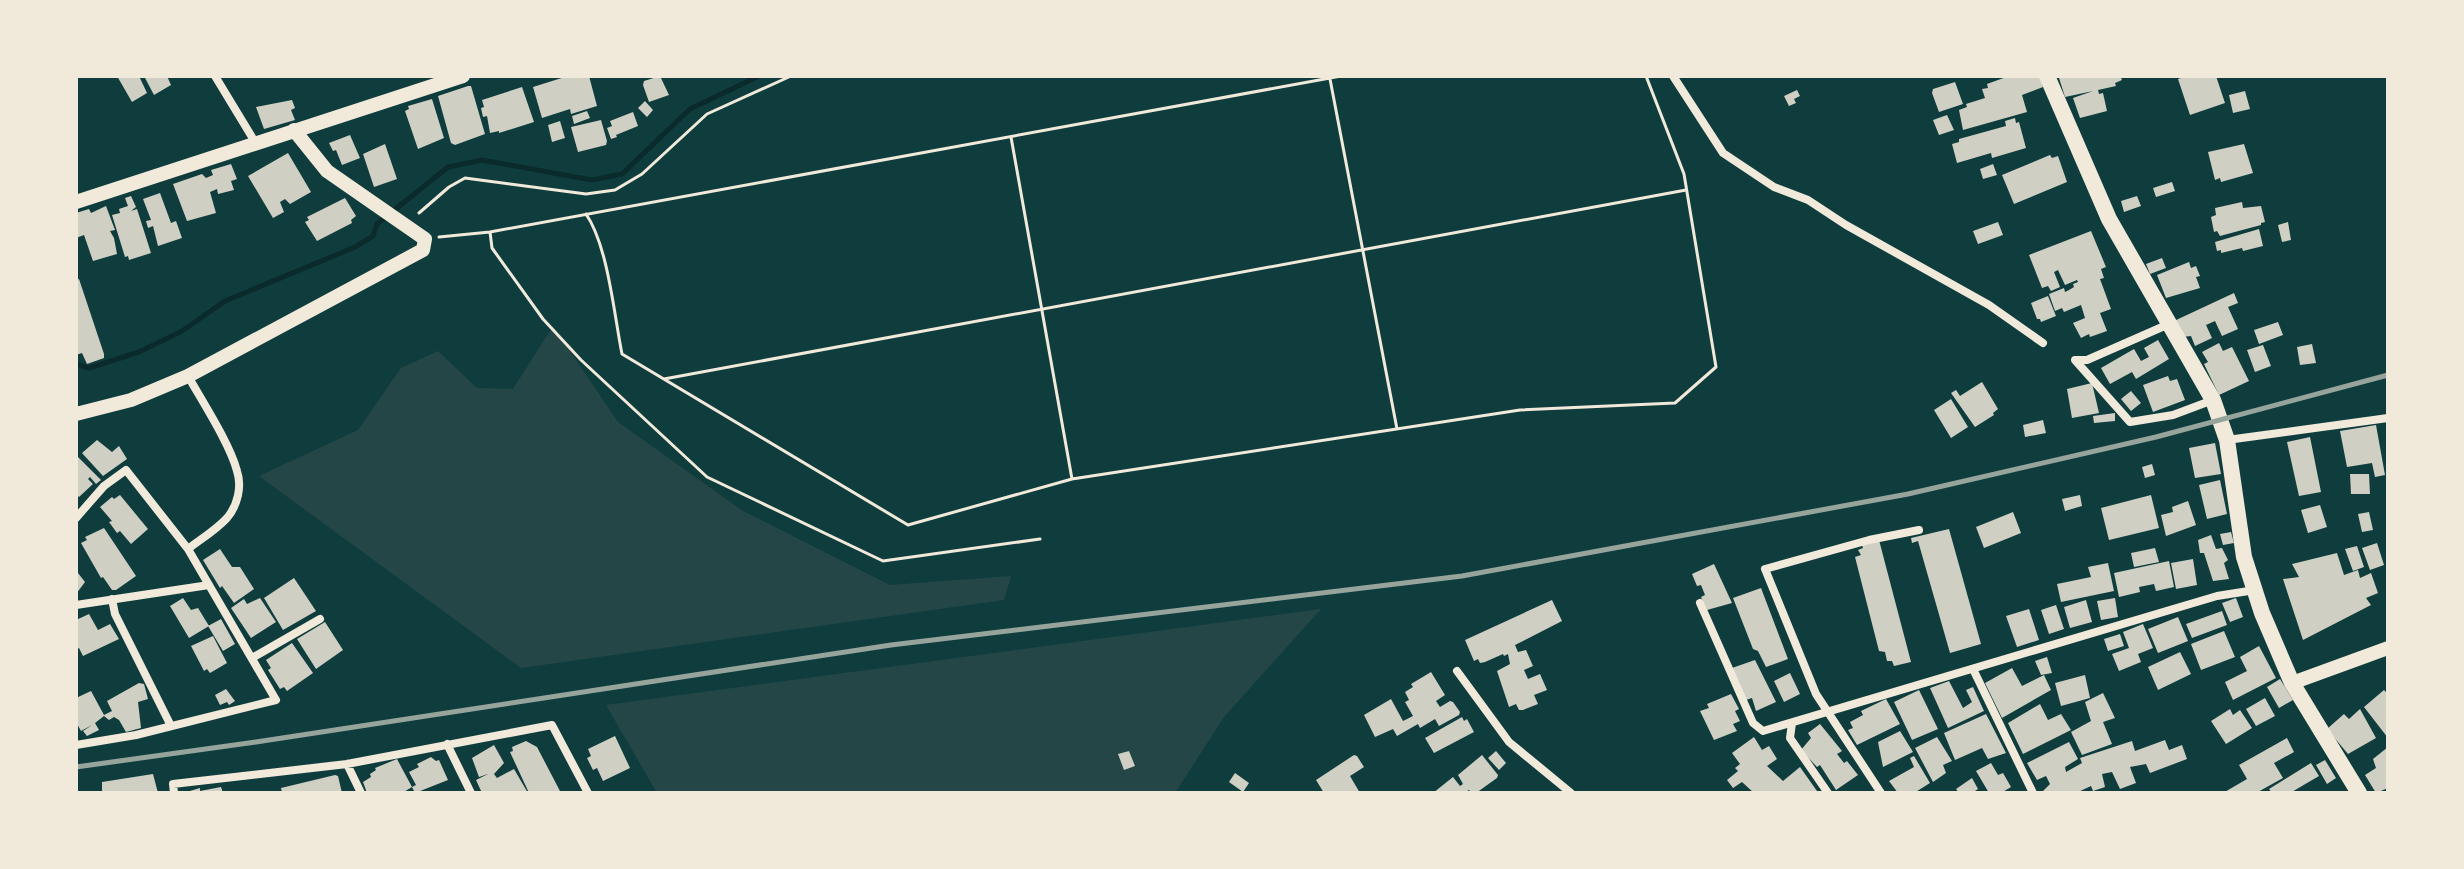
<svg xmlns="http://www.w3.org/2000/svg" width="2464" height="869" font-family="'IBM Plex Serif',serif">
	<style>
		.green { fill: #244646 }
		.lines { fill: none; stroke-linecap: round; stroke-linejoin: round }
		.stream { stroke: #0a2a2b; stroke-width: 5 }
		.building { fill: #cfcfc3 }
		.path { stroke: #f1e9da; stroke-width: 3 }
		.minor { stroke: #f1e9da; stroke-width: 8 }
		.tertiary { stroke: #f1e9da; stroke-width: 14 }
		.secondary { stroke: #f1e9da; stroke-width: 16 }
		.rail { stroke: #97a49c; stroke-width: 5 }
	</style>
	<rect width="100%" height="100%" fill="#0f3d3e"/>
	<path class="green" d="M553 326 618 422 743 511 890 585 1011 576 1004 600 521 668 259 476 358 430 401 368 438 351 477 388 513 389Z
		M1321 609 1224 717 1175 793H657L606 705Z"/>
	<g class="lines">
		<path class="stream" d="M76 364 89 368 139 352 182 331 225 301 355 247 373 236 377 224 448 167 482 160 592 180 622 174 690 109 759 76"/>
	</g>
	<path class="building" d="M117 76H139L147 93 132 102Z
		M144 76H167L171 85 154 95Z
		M568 76H589L597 106 571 114 570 109 542 118 533 87Z
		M660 76 669 95 649 102 643 85 644 81Z
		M2009 76H2040L2043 87 2022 95 2027 112 1963 130 1959 110 1967 107 1966 104 1985 98 1982 89 1988 88 1987 84Z
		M2065 76H2120L2122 80 2115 83 2116 86 2098 90 2099 94 2103 93 2107 111 2080 118 2073 98 2093 91 2065 97 2059 78Z
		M2187 76H2216L2225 103 2190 115 2178 79Z
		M1955 82 1963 104 1939 112 1932 93 1933 89Z
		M468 86H471L485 134 455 145 451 143 438 96Z
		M522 87 534 122 499 133V131L490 133 487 116 483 117 481 108 484 107 482 100Z
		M1797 90 1800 96 1794 99 1796 103 1789 106 1784 96Z
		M2245 91 2250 109 2233 113 2229 95Z
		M432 99 444 138 418 149 405 111 409 109 408 106Z
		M292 100 295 108 291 110 295 120 264 129 256 107Z
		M645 101 653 110 647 117 638 108Z
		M587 111 590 118 574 124 572 116Z
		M633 112 638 126 616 135 617 137 611 139 607 128 612 126 610 121Z
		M1947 115 1954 130 1939 135 1933 120Z
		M2015 118 2016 123 2019 122 2026 148 1992 158 1991 153 1957 163 1952 144 1959 142V139L2006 126 2005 121Z
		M601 120 607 141 606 145 578 152 571 127Z
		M560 121 565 138 552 142 548 125Z
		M350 135 360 158 342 165 336 150 333 151 329 143Z
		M385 144 397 179 374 187 363 154Z
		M2244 144 2253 173 2221 182 2220 178 2215 180 2208 152Z
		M288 153 311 192 290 204 285 199 280 202 284 212 273 218 248 176Z
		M2050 155 2052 158 2058 156 2067 182 2014 204 2002 175Z
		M231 164 237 179 231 181 234 190 218 194 217 189 210 192 216 213 187 221 173 184 202 174 206 178 213 175 211 170Z
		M1993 164 1997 175 1983 179 1980 169Z
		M2172 182 2175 191 2156 197 2153 188Z
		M160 193 171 223 176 221 182 238 158 246 153 226 148 228 146 221 151 220 143 199Z
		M131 196 136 207 131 211 137 209 151 253 129 260 128 256 125 257 112 215 120 213 119 209 128 206 125 198Z
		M2137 196 2141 206 2124 212 2121 201Z
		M345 198 356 216 351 220 352 223 317 241 305 222 309 220 307 217Z
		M2242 202 2243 208 2261 206 2265 222 2261 223V225L2220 236 2217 231 2214 232 2211 217 2216 215 2215 208Z
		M106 206 115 230 110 231 114 238 117 254 93 261 84 235 76 238V213L89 209 91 213Z
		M1998 222 2003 235 1978 244 1973 231Z
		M2288 222 2291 240 2282 242 2278 225Z
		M2259 229 2263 246 2243 251 2242 248 2221 253V250L2217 251 2215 242Z
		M2091 231 2106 267 2101 269 2104 278 2100 279 2111 309 2100 313 2107 331 2090 337 2089 334 2081 338 2073 323 2085 318 2081 305 2064 312 2062 308 2055 311 2049 294 2064 288 2065 292 2069 290 2074 287 2073 284 2078 282 2077 280 2065 285 2058 270 2054 272 2060 287 2051 291 2048 286 2042 288 2029 255Z
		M2162 258 2166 268 2150 274 2146 264Z
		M2189 262 2191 268 2196 266 2200 276 2196 277 2200 288 2166 298 2157 275Z
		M79 279 104 354V358L87 364 82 353 76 355V280Z
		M2234 293 2238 303 2228 307 2238 329 2222 336 2215 321 2206 325 2212 338 2195 346 2191 336 2182 337 2174 321Z
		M2048 296 2056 316 2041 322 2040 319H2037L2031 303Z
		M2278 322 2283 335 2259 344 2254 330Z
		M2158 340 2169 359 2136 379 2132 372 2110 384 2101 368 2134 349 2141 361 2149 357 2144 348Z
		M2219 343 2223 351 2232 347 2249 381 2219 395 2204 364 2208 362 2202 352Z
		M2312 344 2316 363 2300 365 2297 347Z
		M2263 345 2271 366 2255 372 2247 350Z
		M2168 376 2170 381 2177 379 2185 400 2153 412 2143 385Z
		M1982 382 1998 409 1993 413 1994 415 1975 427 1951 393 1956 390 1960 396Z
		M2092 383 2099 413 2072 418 2067 389Z
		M2131 391 2141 403 2131 411 2121 399Z
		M1951 399 1968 427 1951 438 1934 410Z
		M2115 413V421L2094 423 2093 416Z
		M2043 420 2046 433 2025 437 2023 425Z
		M2376 425 2385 475 2375 477 2372 463 2347 467 2340 431Z
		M2310 437 2321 492 2299 496 2287 442Z
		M97 440 112 452 119 446 127 459 103 476 82 453Z
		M2215 443 2221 474 2195 478 2189 448Z
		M76 455 101 480 96 484 90 477 88 479 93 484 79 497 76 494Z
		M2152 464 2155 475 2145 478 2142 467Z
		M2350 474H2369L2370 494H2351Z
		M2220 480 2227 514 2207 519 2199 485Z
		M120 495 148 529 131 544 120 531 117 533 109 522 112 521 100 507 112 497 114 499Z
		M2080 495 2082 506 2065 511 2062 499Z
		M2151 495 2159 528 2109 540 2101 508Z
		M2188 501 2196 525 2166 536 2161 515 2173 512 2172 507Z
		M2320 505 2327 527 2308 533 2301 510Z
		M2013 512 2021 533 1984 548 1976 527Z
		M2369 512 2373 530 2362 532 2358 514Z
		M104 528 136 576 116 590H112L103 577 101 578 81 543 87 540 85 537Z
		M1949 529 1981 644 1950 653 1918 541 1912 543 1911 538Z
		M2231 532 2234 543 2223 545 2220 534Z
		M2211 535 2216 549 2222 548 2228 560 2224 563 2229 579 2213 581 2204 553H2200L2198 540Z
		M1879 540 1911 662 1894 666 1892 661H1887L1885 652 1879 651 1855 557 1861 555 1858 550 1863 548 1861 542Z
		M2377 543 2384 565 2370 570 2362 548Z
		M2357 546 2364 567 2353 571 2345 549Z
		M2155 548 2159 562 2134 567 2131 553Z
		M220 549 232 567H240L254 589 234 603 222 586 220 588 203 560Z
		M2337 553 2344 575 2358 570 2360 578 2371 573 2378 593 2366 598 2371 605 2303 640 2283 579 2299 577 2292 564Z
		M2193 559 2197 585 2176 589 2171 563Z
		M2169 561 2174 587 2156 591 2154 584 2139 587 2140 592 2119 597 2114 573Z
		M2108 563 2114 591 2061 602 2057 584 2091 577 2088 567Z
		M1714 564 1732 603 1707 610 1701 597 1705 595 1701 585 1697 586 1692 574Z
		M78 573 85 582 76 594V574Z
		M294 578 316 611 283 630 264 598Z
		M1761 588 1788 659 1766 667 1758 651 1753 649 1733 598Z
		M183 598 191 610 198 608 209 626 189 638 170 606Z
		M260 598 276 622 251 638 231 608 244 599 247 604Z
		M2115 598 2118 617 2101 620 2097 601Z
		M2236 598 2243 617 2230 622 2222 603Z
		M1552 600 1562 621 1515 645 1518 652 1526 650 1533 666 1524 670 1528 679 1540 674 1547 690 1534 695 1538 704 1523 710H1519L1516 704 1509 707 1497 671 1510 664 1508 654 1504 656 1503 654 1485 662 1480 663 1478 659 1474 661 1465 640Z
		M2086 600 2092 622 2070 628 2064 607Z
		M2056 605 2064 629 2049 634 2041 610Z
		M2029 609 2039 640 2017 647 2006 616Z
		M2222 611 2227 625 2192 638 2186 624Z
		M89 614 98 630 110 624 119 639 83 656 79 648 76 650V620Z
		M2178 617 2188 641 2158 653 2148 629Z
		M221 619 235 644 223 651 208 626Z
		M325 622 343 650 316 669 297 639Z
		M2143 624 2153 648 2138 654 2141 662 2119 671 2112 654 2129 648 2123 632Z
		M2224 631 2235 657 2201 670 2191 644Z
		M2120 634 2124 646 2108 651 2104 639Z
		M213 636 227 663 210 673 207 669 204 671 191 646Z
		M292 643 313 673 287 691 284 687 280 689 268 670 271 668 266 660Z
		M2259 646 2276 678 2233 700 2225 682 2247 671 2240 657Z
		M2180 652 2191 674 2158 690 2148 667Z
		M2047 657 2052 673 2041 675 2035 661Z
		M1755 660 1776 702 1756 711 1752 698 1746 700 1732 668Z
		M2012 668 2022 686 2044 675 2051 690 2002 718 1985 683Z
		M1431 672 1445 695 1436 701 1440 707 1450 701 1453 702 1460 712 1459 715 1439 726 1435 719 1420 728 1418 724 1397 736 1393 729 1375 737 1364 715 1391 699 1403 721 1413 716 1405 702 1409 700 1405 692 1413 687 1411 684Z
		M1790 673 1800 694 1784 702 1774 681Z
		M2085 675 2090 698 2061 706 2055 683Z
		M2280 679 2293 700 2279 708 2267 687Z
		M1949 681 1963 708 1972 702 1966 690 1973 687 1984 711 1948 728 1930 688Z
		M139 683 144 684 148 699 138 702 141 728 126 732 119 720 114 717 109 720 104 716 95 723 99 730 87 736 83 731 92 725 81 731 76 722V698L91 691 104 715 112 711 107 701Z
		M226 689 235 701 229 705 227 702 220 705 215 695Z
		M1919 690 1938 729 1912 740 1894 702Z
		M2384 690 2388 694V738L2364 707Z
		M2103 693 2115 718 2103 722 2112 744 2082 755 2071 732 2091 721 2085 702Z
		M1731 694 1739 709 1735 711 1740 721 1733 724 1737 731 1714 740 1700 711 1709 708 1707 704Z
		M2265 698 2275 716 2256 726 2246 709Z
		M1886 699 1900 724 1857 745 1848 730 1853 728 1850 722 1863 715 1861 711Z
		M2040 704 2048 720 2061 714 2071 730 2023 754 2008 723Z
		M2230 709 2233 715 2240 710 2252 728 2226 744 2211 721Z
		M2360 709 2376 738 2348 754 2327 729 2344 714 2349 719Z
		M1986 714 2006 753 1988 759 1982 748 1955 760 1944 733Z
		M1462 717 1464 721 1467 719 1474 732 1434 753 1425 738Z
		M1820 724 1842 751 1837 754 1844 763 1847 761 1858 775 1836 790 1820 765 1817 767 1801 750 1811 738 1808 733Z
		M1900 731 1913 752 1883 767 1878 742Z
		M615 736 630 768 603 781 597 768 593 770 587 758 591 756 588 749Z
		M1754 737 1762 750 1769 746 1777 759 1767 766 1783 781 1800 767 1817 791 1813 793H1754L1742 782 1733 788 1727 780 1738 771 1735 768 1740 764 1732 753Z
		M1937 737 1952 761 1943 765 1946 773 1933 782 1915 748Z
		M2287 738 2294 752 2274 763 2283 778 2256 793H2223L2247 779 2239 765Z
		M2165 740 2169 750 2182 745 2187 759 2150 773 2146 764 2130 767 2136 783 2120 789 2112 772 2102 774 2105 787 2093 791 2091 786 2076 793H2044L2043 791 2050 784 2046 776 2037 780 2027 763 2069 742 2078 759 2065 767 2066 772 2082 763 2080 758 2132 741 2135 751Z
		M526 741 537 747 561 793H529L510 752 513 751 512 747Z
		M494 745 504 763 494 774 497 778 514 769 528 793H482L476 780 488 774 479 777 472 758Z
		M2388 747V788L2376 793 2365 775 2376 768 2373 759Z
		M1129 751 1135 766 1124 770 1118 754Z
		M1496 751 1506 763 1499 770 1488 758Z
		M1354 755 1357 756 1364 767 1350 776 1360 793H1324L1316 780Z
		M1482 755 1498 775 1497 778 1476 793 1468 790 1467 793H1433L1453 777 1460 786 1463 784 1458 775Z
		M1914 756 1930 783 1914 793H1898L1889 781 1914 767 1910 758Z
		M431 757 436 761 439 760 448 780 415 793 412 787 416 785 409 772 419 767 417 764Z
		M397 759 412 787 402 793H367L363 782 371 777 370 774 376 770 375 768Z
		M2325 760 2336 778 2327 784 2316 765Z
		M1991 763 1998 775 2003 773 2011 787 2001 793H1989L1976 771Z
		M2311 763 2319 776 2290 793H2272L2269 789Z
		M1235 773 1249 783 1243 792 1229 782Z
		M153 774 158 793H102V782Z
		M335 775 338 776 342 793H282L281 788Z
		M1972 778 1978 789 1972 793H1959L1956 789Z
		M221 787 223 793H183L200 788V791Z"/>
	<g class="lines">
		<path class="path" d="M1330 79 1397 429
			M1011 137 1072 479
			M419 213 449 187 465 178 586 194 615 190 642 174 707 114 791 76
			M586 214C608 246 614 314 622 354L908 525 1072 479 1520 410 1675 403 1716 367 1684 174 1646 76
			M490 232 492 248 543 319 581 360 707 477 883 561 1040 539
			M439 237 490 232 1341 76
			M664 379 1686 190"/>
		<path class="minor" d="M215 76 255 142
			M1673 76 1723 153 1774 187 1808 200 1846 225 1989 305 2043 343
			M2169 324 2087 360H2075L2130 422 2173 415 2213 400
			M2227 440 2388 418
			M76 518 104 486 126 470 188 549 276 700 136 735 76 745
			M188 549C201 539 216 530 227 518 238 505 242 486 237 471 230 444 202 401 188 376
			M112 599 115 614 171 726
			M1700 603 1753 723 1763 731 2217 596 2255 590
			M76 605 209 585
			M252 658 320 619
			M1973 669 2033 793
			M1457 671 1509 742 1571 793
			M1792 723 1790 738 1828 793
			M447 744 471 793
			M347 764 361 793
			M174 793 173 784 347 764 552 725 588 793
			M1881 793 1816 694 1765 569 1869 540 1919 530"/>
		<path class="tertiary" d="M76 202 463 76
			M76 414 131 400 188 376 423 250 425 239 327 171 294 130
			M2292 683 2388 648"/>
		<path class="secondary" d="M2047 76 2109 219 2213 400 2227 440 2244 557 2262 613 2292 683 2359 793"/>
		<path class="rail" d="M76 767 256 742 891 645 1462 576 1908 494 2156 437 2388 375"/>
	</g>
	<rect width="2464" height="869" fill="none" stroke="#f1e9da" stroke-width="156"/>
</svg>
